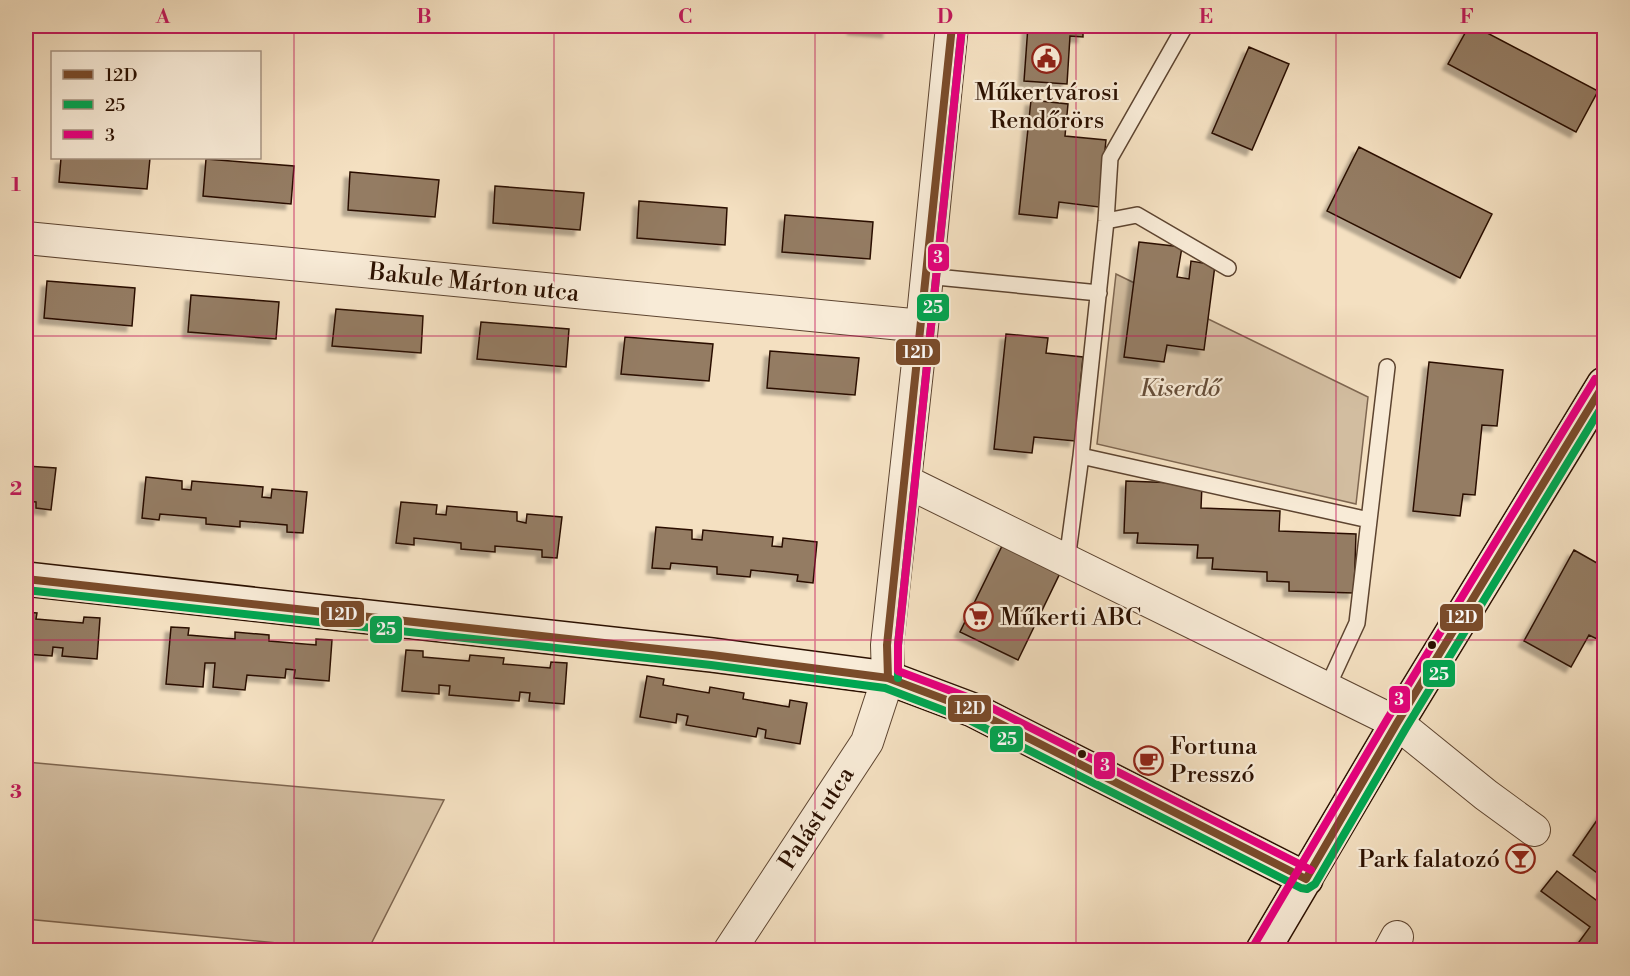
<svg xmlns="http://www.w3.org/2000/svg" width="1630" height="976" font-family="'Libre Bodoni',serif">
	<style>
		.green { fill: #d2bda0; stroke: #7e6650; stroke-width: 1.5 }
		.building { fill: #947c64; stroke: #2b1000; stroke-width: 1.5; filter: url(#shadow) }
		.lines { fill: none; stroke-linecap: round; stroke-linejoin: round }
		.lane-casing { stroke: #5d4430; stroke-width: 18 }
		.street-casing { stroke: #5d4430; stroke-width: 34 }
		.secondary-casing { stroke: #2b1000; stroke-width: 36 }
		.lane { stroke: #f8ebd7; stroke-width: 15 }
		.street { stroke: #f8ebd7; stroke-width: 32 }
		.secondary { stroke: #f8ebd7; stroke-width: 33 }
		.bus-1-casing { stroke: #f8ebd7; stroke-width: 12 }
		.bus-2-casing { stroke: #f8ebd7; stroke-width: 12 }
		.bus-3-casing { stroke: #f8ebd7; stroke-width: 12 }
		.bus-1 { stroke: #7a4b2a; stroke-width: 8 }
		.bus-2 { stroke: #00a651; stroke-width: 8 }
		.bus-3 { stroke: #e5007d; stroke-width: 8 }
		.grid { fill: none; stroke: #c2185b; stroke-width: 1.5; stroke-opacity: 0.55 }
		.bus-dot { fill: #2b1000; stroke: #f8ebd7; stroke-width: 2 }
		.labels { text-anchor: middle; stroke-width: 4.5; stroke-linejoin: round; paint-order: stroke }
		.poi-label { font-size: 24px; fill: #2b1000; stroke: #f8ebd7; text-anchor: start }
		.street-label { font-size: 24px; fill: #2b1000; stroke: #f8ebd7 }
		.park-label { font-size: 24px; font-style: italic; fill: #654d38; stroke: #f8ebd7 }
		.line-badge { stroke: #f8ebd7; stroke-width: 2 }
		.badge-label { font-size: 16px; text-anchor: middle; font-weight: bold; fill: #fff }
		.neatline { fill: none; stroke: #c2185b; stroke-width: 2 }
		.grid-label { font-size: 20px; text-anchor: middle; font-weight: bold; fill: #c2185b }
	</style>
	<defs>
		<filter id="shadow"><feDropShadow dx="-5.5" dy="5.5" stdDeviation="1.5" flood-color="#0004"/></filter>
	</defs>
	<rect width="100%" height="100%" fill="#f4e0c1"/>
	<filter id="stains"><feTurbulence type="fractalNoise" baseFrequency=".00333" numOctaves="4"/><feColorMatrix values="0 0 0 0 .2 0 0 0 0 .09 0 0 0 0 .02 0 0 0 .5 -.17"/></filter>
	<radialGradient id="worn" r=".72"><stop offset=".6" stop-color="#630" stop-opacity="0"/><stop offset="1" stop-color="#630" stop-opacity=".3"/></radialGradient>
	<path class="green" d="M1116 274 1368 397 1356 504 1097 444Z
		M26 762 444 800 368 950H350L26 919Z"/>
	<path class="building" d="M853 26H888V32L853 29Z
		M1028 26H1083V37L1070 36 1067 84 1024 81Z
		M1469 26H1474L1598 91 1576 132 1448 64Z
		M1249 47 1289 64 1252 150 1212 133Z
		M1031 100 1068 104 1065 136 1106 140 1099 207 1059 202 1057 218 1019 214Z
		M1359 147 1492 214 1460 278 1327 211Z
		M61 158H150L147 189 59 182Z
		M206 159 294 166 291 204 203 196Z
		M350 172 439 180 435 217 348 210Z
		M495 186 584 193 580 230 493 223Z
		M639 201 727 208 725 245 637 238Z
		M785 215 873 222 870 259 782 252Z
		M1139 242 1182 247 1177 277 1189 279 1191 261 1215 265 1204 350 1167 345 1164 362 1124 357Z
		M47 281 135 288 132 326 44 318Z
		M191 295 279 302 276 339 188 332Z
		M336 309 423 316 421 353 332 346Z
		M481 322 569 329 566 367 477 359Z
		M1006 334 1048 338 1046 353 1083 357 1075 441 1034 437 1032 453 994 449Z
		M625 337 713 344 709 381 621 374Z
		M770 351 859 358 855 395 767 388Z
		M1429 362 1503 370 1497 426 1482 425 1475 495 1463 494 1460 516 1413 511Z
		M26 466 56 468 51 510 36 508V502L26 501Z
		M146 477 182 481V489L191 490 192 481 263 487 262 497 271 498 272 489 307 492 303 533 287 532V525L240 521V527L206 524V518L160 514 159 520 142 518Z
		M1126 481 1202 484 1201 508 1280 511 1279 531 1356 534 1354 593 1289 591V582L1267 581V572L1212 569 1213 558H1197L1198 545 1137 543 1138 533H1124Z
		M401 502 437 505 436 514 446 515 447 506 517 512V521L526 523 527 514 562 517 557 558 542 557V550L495 546V552L461 549V543L414 538V545L396 543Z
		M656 527 692 530V539L702 540 703 530 773 537 772 546 782 547 783 538 817 542 813 583 797 581 798 575 751 570 750 577 717 574V567L671 563 670 569 652 568Z
		M1004 542 1062 569 1018 660 960 632Z
		M1574 550 1604 567V625L1597 639 1589 635 1571 667 1524 641Z
		M26 612 37 613 36 619 83 623 84 617 100 618 97 659 62 656 63 648 53 647 52 656 26 654Z
		M171 627 189 628 188 635 235 639V632L269 635V641L316 645V639L332 640 329 681 294 678 295 670 286 669 285 678 247 675 245 690 213 687 215 663H205L203 687 166 684Z
		M406 650 423 651V657L469 661 470 655 504 658 503 664 550 668 551 662 567 663 564 704 529 701 530 693 520 692 519 701 449 695 450 686 439 685V694L402 691Z
		M647 676 664 679 663 685 709 693 710 687 744 693 743 699 789 707 790 700 807 703 800 744 765 738 766 730 758 728 756 737 686 725 688 716 677 714 676 723 640 717Z
		M1604 810V878L1573 855Z
		M1557 871 1604 906V950H1582L1576 946 1590 927 1541 891Z"/>
	<g class="lines">
		<defs>
			<path id="lane" d="M1106 221 1137 215 1228 268
				M926 276 1099 293
				M1081 456 1369 520
				M1067 560 1081 456 1106 221 1110 158 1185 26
				M1327 688 1357 623 1387 367"/>
			<path id="street" d="M26 238 922 326
				M905 481 1397 723 1486 795 1534 830
				M730 950 867 742 888 678 887 645 922 326 952 26
				M1390 950 1397 937"/>
			<path id="secondary" d="M26 579 712 655 888 678 973 710 1306 879
				M1263 950 1397 723 1604 384"/>
		</defs>
		<use href="#lane" class="lane-casing"/>
		<use href="#street" class="street-casing"/>
		<use href="#secondary" class="secondary-casing"/>
		<use href="#lane" class="lane"/>
		<use href="#street" class="street"/>
		<use href="#secondary" class="secondary"/>
		<defs>
			<path id="bus-1" d="M26 579 712 655 888 678 973 710 1306 879 1397 723 1604 384
				M888 678 887 645 952 26"/>
			<path id="bus-2" d="M26 590 711 665 885 688 969 720 1301 888 1307 889 1315 884 1406 728 1604 403
				M898 678V645L962 27"/>
			<path id="bus-3" d="M962 27 898 645V671L978 701 1311 870
				M1254 945 1388 718 1595 379"/>
		</defs>
		<use href="#bus-1" class="bus-1-casing"/>
		<use href="#bus-2" class="bus-2-casing"/>
		<use href="#bus-3" class="bus-3-casing"/>
		<use href="#bus-1" class="bus-1"/>
		<use href="#bus-2" class="bus-2"/>
		<use href="#bus-3" class="bus-3"/>
	</g>
	<path class="grid" d="M294 26V950M554 26V950M815 26V950M1076 26V950M1336 26V950M26 336H1604M26 640H1604"/>
	<defs>
		<symbol id="civic-ring" viewBox="-11 -11 22 22"><circle r="9.5" fill="#f8ebd7" stroke="#8f2418" stroke-width="1.5"/><path d="M-.6-6.5H3V-4.5H.6V-3L4-1V1h2V6H-6V1h2V-1L-.6-3ZM-1.2 2.5V6h2.4V2.5Z" fill="#8f2418"/></symbol>
		<symbol id="supermarket-ring" viewBox="-11 -11 22 22"><circle r="9.5" fill="#f8ebd7" stroke="#8f2418" stroke-width="1.5"/><path d="M-6-5.5h2.5l.6 2H6L4.5 2H-2.5L-4.4-4H-6ZM-1.5 3.2a1.3 1.3 0 1 0 .1 0ZM3 3.2a1.3 1.3 0 1 0 .1 0Z" fill="#8f2418"/></symbol>
		<symbol id="cafe-ring" viewBox="-11 -11 22 22"><circle r="9.5" fill="#f8ebd7" stroke="#8f2418" stroke-width="1.5"/><path d="M-5.5-4.5H6V0H3Q3 3.5 0 3.5H-2.5Q-5.5 3.5-5.5 0ZM3-3.2v2h1.7v-2ZM-6 4.5H4V6H-6Z" fill="#8f2418"/></symbol>
		<symbol id="bar-ring" viewBox="-11 -11 22 22"><circle r="9.5" fill="#f8ebd7" stroke="#8f2418" stroke-width="1.5"/><path d="M-6-5H6L.8 .8V4.5H3.5V6h-7V4.5H-.8V.8Z" fill="#8f2418"/></symbol>
	</defs>
	<g fill-rule="evenodd">
		<use href="#civic-ring" x="1030" y="42" width="33" height="33"/>
		<use href="#supermarket-ring" x="962" y="600" width="33" height="33"/>
		<use href="#cafe-ring" x="1132" y="744" width="33" height="33"/>
		<use href="#bar-ring" x="1504" y="842" width="33" height="33"/>
	</g>
	<g class="bus-dot">
		<circle cx="1432" cy="645" r="5"/>
		<circle cx="1082" cy="754" r="5"/>
	</g>
	<g class="labels">
		<g class="poi-label">
			<text x="1047" y="100" text-anchor="middle">Műkertvárosi<tspan x="1047" dy="28">Rendőrörs</tspan></text>
			<text x="1000" y="625">Műkerti ABC</text>
			<text x="1170" y="754">Fortuna<tspan x="1170" dy="28">Presszó</tspan></text>
			<text x="1500" y="867" text-anchor="end">Park falatozó</text>
		</g>
		<g class="street-label">
			<text transform="translate(474 282) rotate(6)" y="8">Bakule Márton utca</text>
			<text transform="translate(816 818) rotate(-57)" y="8">Palást utca</text>
		</g>
		<g class="park-label">
			<text x="1180" y="396">Kiserdő</text>
		</g>
	</g>
	<g class="line-badge">
		<rect x="927" y="243" width="23" height="29" rx="6" fill="#e5007d"/>
		<rect x="916" y="293" width="34" height="29" rx="6" fill="#00a651"/>
		<rect x="895" y="338" width="46" height="28" rx="6" fill="#7a4b2a"/>
		<rect x="320" y="600" width="45" height="28" rx="6" fill="#7a4b2a"/>
		<rect x="1439" y="603" width="45" height="29" rx="6" fill="#7a4b2a"/>
		<rect x="369" y="615" width="34" height="29" rx="6" fill="#00a651"/>
		<rect x="1422" y="659" width="34" height="29" rx="6" fill="#00a651"/>
		<rect x="1388" y="685" width="23" height="29" rx="6" fill="#e5007d"/>
		<rect x="947" y="694" width="45" height="29" rx="6" fill="#7a4b2a"/>
		<rect x="989" y="725" width="35" height="28" rx="6" fill="#00a651"/>
		<rect x="1093" y="751" width="23" height="29" rx="6" fill="#e5007d"/>
	</g>
	<g class="badge-label">
		<text x="938" y="263">3</text>
		<text x="933" y="313">25</text>
		<text x="918" y="358">12D</text>
		<text x="342" y="620">12D</text>
		<text x="1462" y="623">12D</text>
		<text x="386" y="635">25</text>
		<text x="1439" y="680">25</text>
		<text x="1399" y="705">3</text>
		<text x="970" y="714">12D</text>
		<text x="1007" y="745">25</text>
		<text x="1105" y="771">3</text>
	</g>
	<rect width="1630" height="976" fill="none" stroke="#f4e0c1" stroke-width="66"/>
	<rect x="51" y="51" width="210" height="108" fill="#f8ebd7" stroke="#a69381" stroke-width="1.5"/>
	<rect x="63" y="70" width="30" height="9" fill="#7a4b2a" stroke="#a69381" stroke-width="1.5"/>
	<text x="105" y="81" font-size="18" fill="#2b1000">12D</text>
	<rect x="63" y="100" width="30" height="9" fill="#00a651" stroke="#a69381" stroke-width="1.5"/>
	<text x="105" y="111" font-size="18" fill="#2b1000">25</text>
	<rect x="63" y="130" width="30" height="9" fill="#e5007d" stroke="#a69381" stroke-width="1.5"/>
	<text x="105" y="141" font-size="18" fill="#2b1000">3</text>
	<rect x="33" y="33" width="1564" height="910" class="neatline"/>
	<g class="grid-label">
		<text x="163" y="23">A</text>
		<text x="424" y="23">B</text>
		<text x="685" y="23">C</text>
		<text x="945" y="23">D</text>
		<text x="1206" y="23">E</text>
		<text x="1467" y="23">F</text>
		<text x="16" y="191">1</text>
		<text x="16" y="495">2</text>
		<text x="16" y="798">3</text>
	</g>
	<rect width="100%" height="100%" filter="url(#stains)"/>
	<rect width="100%" height="100%" fill="url(#worn)"/>
</svg>
